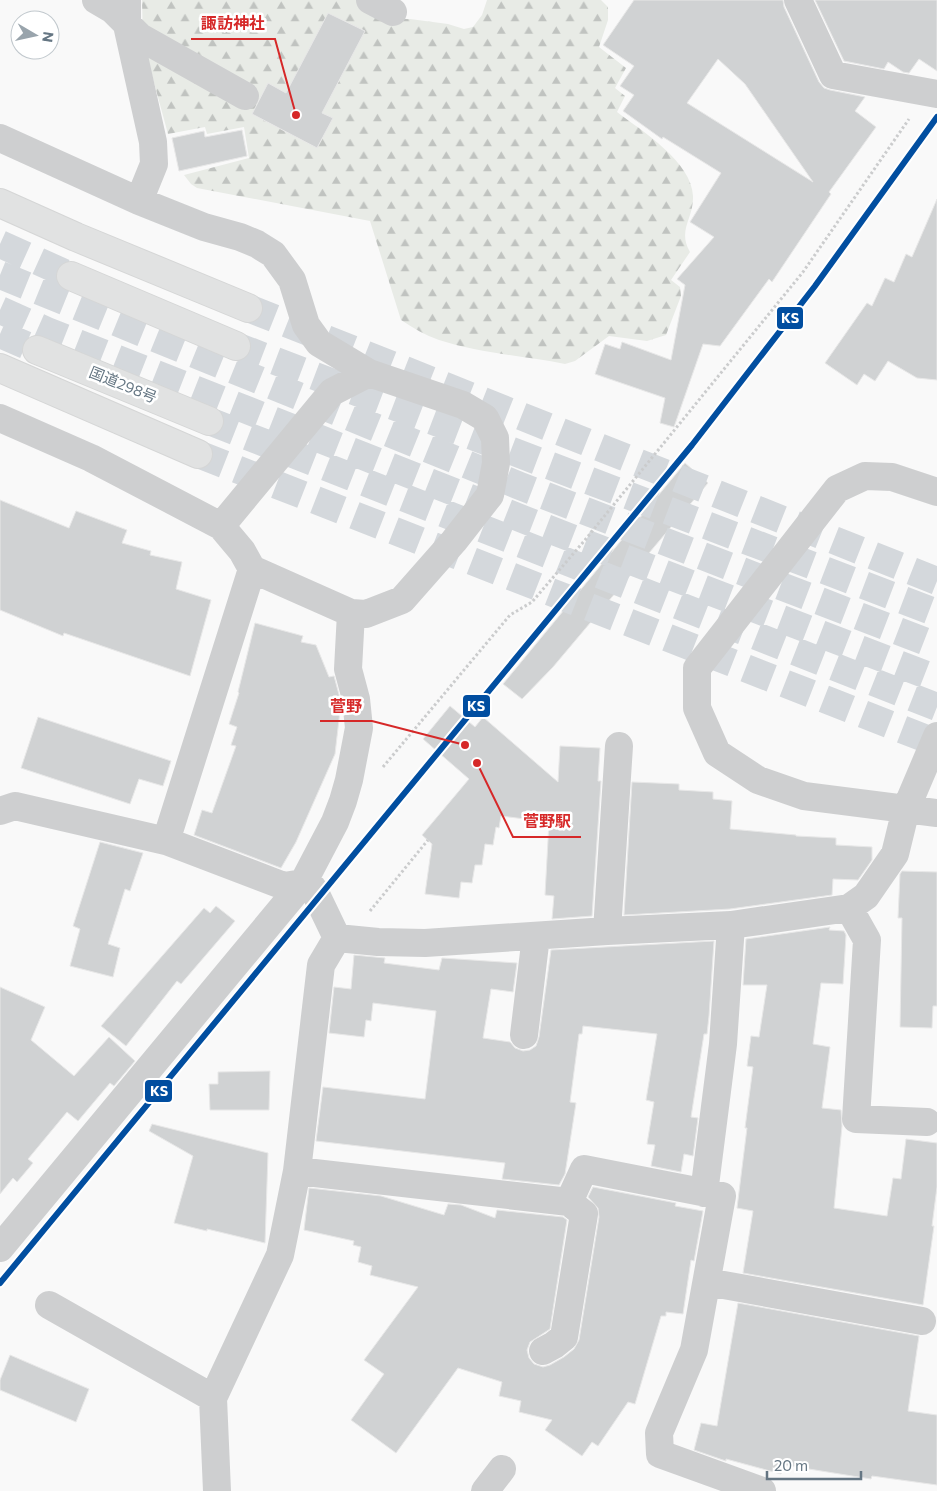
<svg xmlns="http://www.w3.org/2000/svg" width="937" height="1491" font-family="Commissioner,'Noto Sans JP',sans-serif">
	<style>
		.forest { fill: url(#forest-firs) }
		.building { fill: #d0d2d3; stroke: #e8e8e8; fill-rule: evenodd }
		.lines { fill: none; stroke-linecap: round; stroke-linejoin: round }
		.highway-tunnel { stroke: #d4d8dc; stroke-width: 28; stroke-dasharray: 28 14; stroke-linecap: butt }
		.highway-casing { stroke: #d5d6d6; stroke-width: 30 }
		.path { stroke: #cbcccd; stroke-width: 3; stroke-dasharray: 2.5 2.5; stroke-linecap: butt }
		.minor { stroke: #cecfd0; stroke-width: 28 }
		.highway { stroke: #e1e2e2; stroke-width: 28 }
		.rail-1-casing { stroke: #fff; stroke-width: 10 }
		.rail-1 { stroke: #014ea0; stroke-width: 6 }
		.labels { text-anchor: middle; stroke-width: 5; stroke-linejoin: round; paint-order: stroke }
		.street-label { font-size: 15px; fill: #657683; stroke: #fff }
		.leader { fill: none; stroke: #d62828; stroke-width: 2 }
		.callout-dot { fill: #d62828; stroke: #fff; stroke-width: 2 }
		.callout-label { font-size: 16px; text-anchor: middle; font-weight: bold; fill: #d62828; stroke: #fff; stroke-width: 5; stroke-linejoin: round; paint-order: stroke }
		.line-badge { stroke: #fff; stroke-width: 2 }
		.badge-label { font-size: 14px; text-anchor: middle; font-weight: bold; fill: #fff }
	</style>
	<defs>
		<pattern id="forest-firs" width="22" height="20" patternUnits="userSpaceOnUse" patternTransform="scale(1.25)"><rect width="22" height="20" fill="#e8ebe6"/><path d="M5 1l3.5 6h-7zM16 11l3.5 6h-7z" fill="#c0c3c0"/></pattern>
	</defs>
	<rect width="100%" height="100%" fill="#f9f9f9"/>
	<path class="forest" d="M142 0H360L392 19H410L448 24 464 29 473 27 482 15 487 0H601L608 7V20L599 47 626 68 615 88 625 96 617 112C642 131 692 162 693 196 694 218 677 230 690 252L671 280 680 287 681 296 666 335 647 341 609 336 575 361 565 364C524 356 479 353 439 340 425 335 413 328 401 320L370 221 197 188 191 184 184 175 249 158 244 127 207 134 205 127 168 134 143 42Z"/>
	<path class="building" d="M634 0H783L784 7 819 82 824 88 830 90 865 97 855 111 876 127 829 192 831 194 772 282 769 279 720 346 703 344 674 427 660 423 665 398 595 374 605 344 620 349 622 342 671 360 685 285 677 279 714 237 690 222 721 173 663 137 662 139 623 111 634 95 620 86 634 66 603 45ZM718 59 745 84 813 182 687 103Z
		M815 0H937V71L919 59 909 73 903 72 888 62 884 69 844 61Z
		M328 13 365 31 322 113 333 118 317 148 252 114 268 83 286 93Z
		M242 130 247 156 179 171 172 138 204 131 205 137Z
		M937 199V380L917 378 888 361 875 381 864 374 857 385 825 363 867 303 872 306 885 278 894 282 906 254 912 257Z
		M685 463 708 483 553 667 522 699 503 684Z
		M0 500 69 528 76 511 127 530 122 543 151 551 150 555 182 562 176 589 211 600 190 676 64 633 63 636 0 610Z
		M255 623 303 636 301 642 316 645 329 677 334 676 341 702 335 754 296 842 281 868 194 835 202 810 212 813 236 746 231 745 237 727 229 724 239 693 238 692Z
		M450 706 475 727 483 717 558 782 560 746 600 748 598 781H601L592 916 552 919 554 896 545 895 549 822 501 816 499 828 496 827 493 845 485 844 482 865H475L472 883 461 882 459 898 425 894 432 844 422 835 469 779 423 739Z
		M38 717 171 761 163 786 139 779 130 804 21 768Z
		M632 782 679 784V790L713 792V799L732 801 730 829 796 835V836L836 838V845L872 847V860L858 880 833 879 832 895 730 909 624 915Z
		M100 842 143 853 130 891 125 889 108 944 120 948 113 977 70 966 80 929 73 926Z
		M902 871 937 872V1006H933L932 1028 900 1027 902 918H898L900 874Z
		M216 906 235 921 181 984 177 981 126 1046 101 1026 204 908 210 913Z
		M830 927 829 930 844 931 846 935 843 984 821 983 813 1044 830 1047 822 1108 841 1110 842 1126 834 1208 887 1216 893 1178 901 1179 906 1139 937 1143V1187L932 1226H934L923 1305 743 1273 753 1211 737 1208 747 1128H745L753 1067 747 1066 751 1036 759 1037 767 985H743L746 939Z
		M714 941 709 1016 707 1034H704L691 1117 698 1118 693 1156 684 1154 681 1172 651 1166 655 1145 647 1144 654 1102 646 1100 657 1034 583 1026 582 1034H579L570 1102 576 1103 565 1174 559 1185 502 1179 505 1163 316 1141 323 1087 425 1099 436 1011 373 1003 371 1021 366 1020 364 1037 329 1033 334 987 351 989 354 955 385 958 384 963 439 970 442 958 517 963 513 992 491 989 483 1038 510 1042 515 1048 523 1051 530 1050 536 1046 539 1037 551 950Z
		M0 987 45 1007 31 1040 74 1076 109 1037 135 1061 114 1086 110 1083 78 1121 67 1112 28 1159 33 1163 17 1182 13 1178 0 1194Z
		M270 1071 269 1110H210L209 1084H218V1072Z
		M152 1124 268 1153 265 1243 207 1229V1231L174 1223 193 1156 149 1131Z
		M593 1187 676 1203 675 1206 703 1211 694 1261 691 1260 683 1314 666 1312V1316H661L635 1404 628 1402 598 1446 592 1442 582 1456 545 1430 552 1420 519 1412 521 1401 499 1396 502 1382 458 1368 396 1453 351 1420 384 1374 364 1360 418 1287 370 1275 372 1266 358 1262 361 1247 353 1245 354 1241 304 1230 309 1188 381 1196 444 1215 448 1204 461 1205 495 1218 497 1210 563 1217 567 1220 550 1329 530 1342 527 1350 529 1358 534 1364 543 1367 550 1365 564 1357 574 1349 579 1340 599 1217 598 1208 588 1197Z
		M738 1303 919 1336 908 1411 937 1415V1485L872 1476 871 1479 784 1465 781 1474 726 1459V1461L694 1450 701 1423 717 1426Z
		M10 1355 89 1389 76 1422 0 1390V1380Z"/>
	<g class="lines">
		<path class="highway-tunnel" d="M0 244 71 276
			M0 275 520 486 937 646
			M248 308 937 581
			M0 310 47 331 525 520 937 679
			M0 334 37 350
			M236 346 937 613
			M209 421 937 707
			M198 454 937 743"/>
		<defs>
			<path id="highway" d="M0 203 76 237 248 308
				M71 276 236 346
				M37 350 209 421
				M0 368 198 454"/>
		</defs>
		<use href="#highway" class="highway-casing"/>
		<path class="path" d="M383 767 510 615 532 602 585 540 803 272 909 119
			M370 911 428 840"/>
		<path class="minor" d="M96 0 113 10 140 37 245 96
			M127 0V25L153 142 154 164 139 201
			M370 0 393 12
			M798 0 833 75 937 94
			M0 138 139 201 204 227 240 237 257 244 273 254 292 280 306 325 319 343 369 373 463 405 485 418 495 438 496 463 490 495 454 541 402 600 366 614 351 613 252 569 242 551 221 526 91 458 0 418
			M937 492 892 477 865 476 837 489 697 668V708L717 753 758 780 804 796 906 809 937 736
			M221 526 332 392 369 373
			M0 811 15 806 166 841 284 886 303 883 313 888 337 938
			M166 841 252 569
			M849 908 867 940 856 1119 927 1122
			M607 931 619 746
			M337 938 378 942 425 943 607 931 731 925 849 908 866 896 895 854 906 809 937 813
			M524 1035 536 936
			M297 1171 569 1202 584 1214 564 1337 554 1345 543 1351
			M704 1193 723 1044 731 925
			M569 1202 584 1169 722 1196 694 1350 659 1433 660 1454 762 1491
			M0 1248 303 883 335 822 343 801 349 780 359 728 356 699 348 669 351 613
			M707 1282 922 1321
			M49 1305 213 1398
			M217 1491 213 1398 280 1255 297 1171 321 965 337 938
			M485 1491 502 1469"/>
		<use href="#highway" class="highway"/>
		<defs>
			<path id="rail-1" d="M0 1283 692 445 815 286 937 117"/>
		</defs>
		<use href="#rail-1" class="rail-1-casing"/>
		<use href="#rail-1" class="rail-1"/>
	</g>
	<g class="labels">
		<g class="street-label">
			<text transform="translate(123 385) rotate(22)" y="5">国道298号</text>
		</g>
	</g>
	<path class="leader" d="M296 115L275 39H191M465 745L372 721H320M477 763L513 837H581"/>
	<g class="callout-dot">
		<circle cx="296" cy="115" r="5"/>
		<circle cx="465" cy="745" r="5"/>
		<circle cx="477" cy="763" r="5"/>
	</g>
	<g class="callout-label">
		<text x="233" y="29">諏訪神社</text>
		<text x="346" y="712">菅野</text>
		<text x="547" y="827">菅野駅</text>
	</g>
	<g class="line-badge">
		<rect x="776" y="306" width="28" height="24" rx="5" fill="#014ea0"/>
		<rect x="462" y="694" width="29" height="24" rx="5" fill="#014ea0"/>
		<rect x="144" y="1079" width="29" height="24" rx="5" fill="#014ea0"/>
	</g>
	<g class="badge-label">
		<text x="790" y="323">KS</text>
		<text x="476" y="711">KS</text>
		<text x="159" y="1096">KS</text>
	</g>
	<g transform="translate(35 35) rotate(99)"><circle r="24" fill="#ffffff" stroke="#c1c8cd"/>
	<path d="M0-4L9 19L0 12L-9 19Z" fill="#99a4ac"/>
	<text y="-8" font-size="14" font-weight="bold" text-anchor="middle" fill="#657683">N</text>
	</g>
	<path d="M767 1471v8h94v-8" fill="none" stroke="#657683" stroke-width="2.5"/>
	<text x="774" y="1471" font-size="15" fill="#657683" stroke="#ffffff" stroke-width="4" paint-order="stroke">20 m</text>
</svg>
